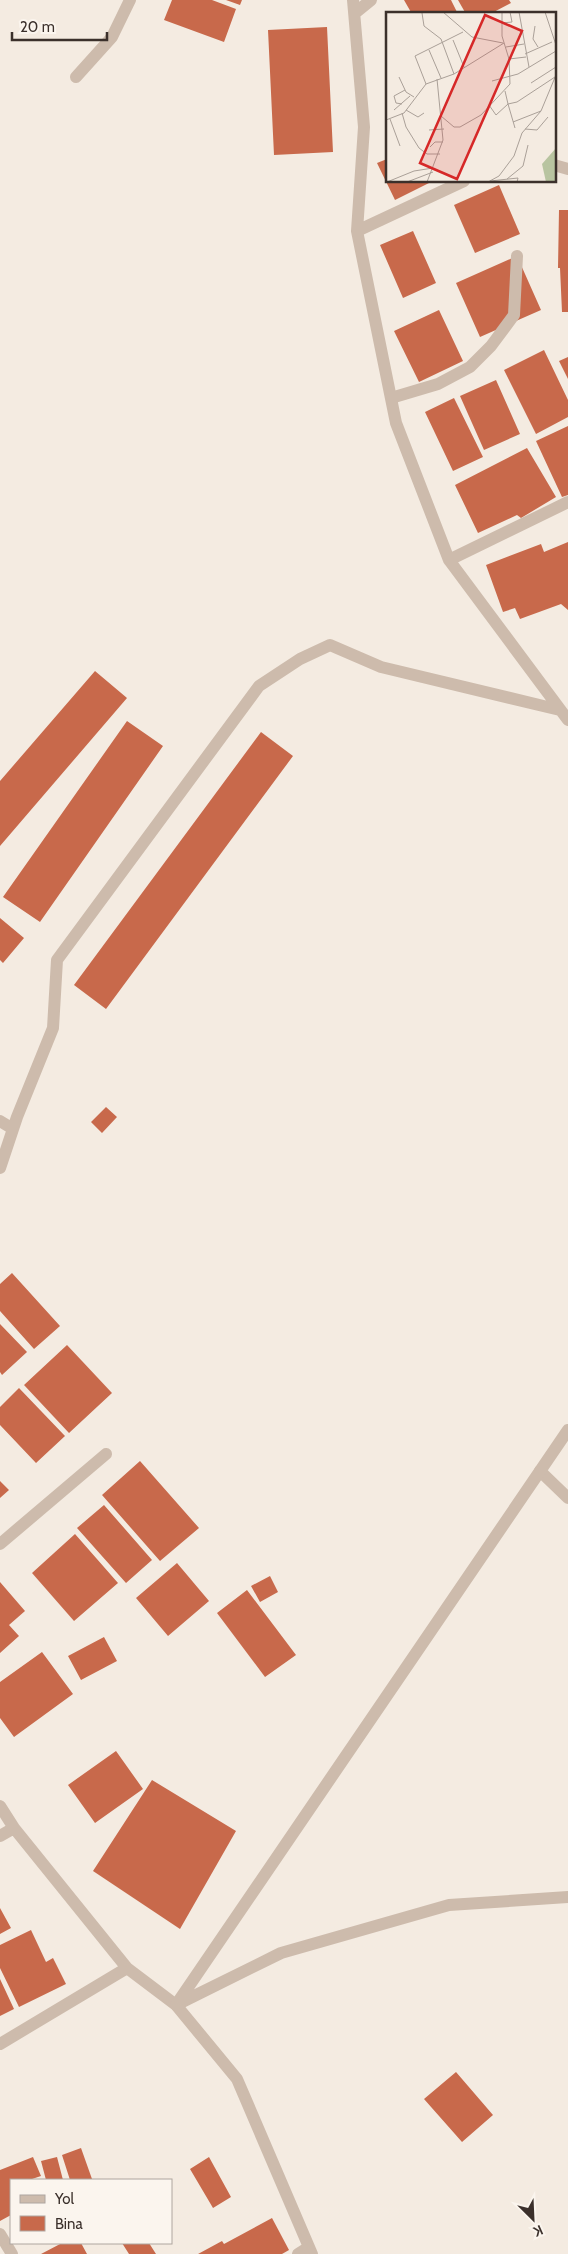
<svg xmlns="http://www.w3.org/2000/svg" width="568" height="2254" font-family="Cabin,sans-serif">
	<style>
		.building { fill: #c8694b }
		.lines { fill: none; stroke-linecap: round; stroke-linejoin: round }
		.minor { stroke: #cdbbac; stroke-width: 12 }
		.tertiary { stroke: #cdbbac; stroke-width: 12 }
		.inset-road { fill: none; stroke: #aaa098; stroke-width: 1 }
		.view { fill: #d62828; fill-opacity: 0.15; stroke: #d62828; stroke-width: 2.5 }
		.inset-edge { fill: none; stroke: #3b302b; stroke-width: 2.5 }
	</style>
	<rect width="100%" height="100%" fill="#f4ebe1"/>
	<path class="building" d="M172 0H212L236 9 224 42 164 20Z
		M226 0H242L240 5Z
		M404 0H451L458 14H412Z
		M458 0H509L511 3 490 14H466Z
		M327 27 333 152 274 155 268 30Z
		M387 159V181H433L395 200 377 163Z
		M499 185 520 234 475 253 454 205Z
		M559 210H568V312H562L560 268H558Z
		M413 231 436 283 403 298 380 245Z
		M517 256 541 310 480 337 456 283Z
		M439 310 463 361 419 382 394 331Z
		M544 350 568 400V417L536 434 504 370Z
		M568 357V379L559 361Z
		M496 380 520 434 484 450 460 396Z
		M454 398 483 457 453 471 425 412Z
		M568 426V495L562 497 536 441Z
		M527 448 556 497 521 518 517 515 478 533 455 485Z
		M568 542V610L561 604 520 619 515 608 503 612 486 565 541 544 544 552Z
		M95 671 127 698 0 846V781Z
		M127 721 163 746 40 922 3 897Z
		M261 732 293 756 106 1009 74 985Z
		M0 918 24 938 3 963 0 960Z
		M106 1107 117 1117 102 1133 91 1122Z
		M12 1273 60 1326 34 1349 0 1311V1284Z
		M0 1324 27 1352 2 1375 0 1372Z
		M67 1345 112 1393 69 1433 24 1385Z
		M19 1388 65 1436 36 1463 0 1425V1407Z
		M140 1461 199 1528 160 1561 102 1495Z
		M0 1481 9 1490 0 1498Z
		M104 1505 152 1560 126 1583 77 1528Z
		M75 1534 118 1583 74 1621 32 1573Z
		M177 1563 209 1601 168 1636 136 1598Z
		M270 1576 278 1592 260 1602 251 1586Z
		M0 1582 25 1611 9 1625 19 1636 0 1653Z
		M247 1590 296 1655 265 1677 217 1613Z
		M104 1637 117 1661 81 1680 68 1656Z
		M42 1652 73 1694 14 1737 0 1718V1682Z
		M116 1751 143 1789 95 1823 68 1785Z
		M152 1780 236 1831 180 1929 93 1871Z
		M0 1908 11 1928 0 1934Z
		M31 1930 46 1962 53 1958 66 1984 19 2007 0 1968V1945Z
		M0 1979 14 2009 0 2016Z
		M456 2072 493 2115 462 2142 424 2099Z
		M81 2148 92 2179 70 2180 62 2155Z
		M33 2157 41 2176 29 2180H11V2215L0 2221V2170Z
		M57 2157 63 2180H46L41 2161Z
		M209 2157 231 2197 213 2208 190 2169Z
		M272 2218 289 2250 282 2254H198L222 2241 224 2244Z
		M62 2243H81L87 2254H41Z
		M122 2243H149L156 2254H129Z"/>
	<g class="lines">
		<path class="minor" d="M353 0 364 127 357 231 396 423 449 560 568 720
			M355 13 371 0
			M76 77 112 37 130 0
			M554 165 568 169
			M357 231 464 181
			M391 398 438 384 470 367 491 346 514 315 517 256
			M449 560 568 502
			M0 1121 13 1129
			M0 1168 17 1117 53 1028 57 960 259 686 300 659 330 645 381 667 560 710
			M540 1471 568 1498
			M0 1544 106 1454
			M0 1806 14 1828 127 1968 176 2005 237 2079 312 2254
			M0 1836 14 1828
			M0 2044 127 1968
			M0 2234 12 2254
			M298 2254 309 2247"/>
		<path class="tertiary" d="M178 2004 281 1953 449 1905 568 1897
			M176 2005 568 1430"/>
	</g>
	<g transform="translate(386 12)">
		<rect width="170" height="170" fill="#f4ebe1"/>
		<path d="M170 136V170H160L156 152Z" fill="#b8c4a0"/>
		<path class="inset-road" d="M57 0 86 25 117 31M133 0 143 55M159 0 170 33M36 1 38 14 55 27 68 62M116 11 126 10 124 0M149 14 147 27 152 35M67 28 78 55M120 35 138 32M43 38 55 66M139 42 166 30M123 47 140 45M13 65 20 80 28 85M106 69 132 62 170 39M145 71 170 55M40 72 29 44 77 20M119 79 122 92 131 90 169 65M16 92 10 91 8 84 19 78M103 93 110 103 122 92 129 116M8 98 24 84M20 98 32 105 38 101M16 101 20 115 33 136 41 142H54M55 104 68 115H74L95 103 124 72 123 47 116 24V0M4 107 14 134M0 108 18 101 40 72 68 62 118 31M127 110 155 99M139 117 151 118 162 105M43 118 58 117M44 135 49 130H57M121 167 137 154 142 133M104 169 132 166 131 170M1 170 28 159 47 156M21 170 47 160M41 170 57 128 51 67M102 170 113 164 128 144 136 121 155 99 170 63"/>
		<path class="view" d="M99 3 136 19 71 167 34 151Z"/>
		<rect width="170" height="170" class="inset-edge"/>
	</g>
	<rect x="10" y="2179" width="162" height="65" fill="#fbf5ee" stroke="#aea6a0"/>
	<rect x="20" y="2195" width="25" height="8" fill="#cdbbac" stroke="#aea6a0"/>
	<text x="55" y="2204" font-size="15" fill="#3b302b">Yol</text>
	<rect x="20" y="2216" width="25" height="15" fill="#c8694b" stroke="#aea6a0"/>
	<text x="55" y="2229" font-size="15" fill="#3b302b">Bina</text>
	<g transform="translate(533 2219) rotate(156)" stroke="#fbf5ee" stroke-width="4" paint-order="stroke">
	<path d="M0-4L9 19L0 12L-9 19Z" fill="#3b302b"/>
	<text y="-8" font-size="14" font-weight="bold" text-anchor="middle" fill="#3b302b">K</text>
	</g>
	<path d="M12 32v8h95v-8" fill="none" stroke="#3b302b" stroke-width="2.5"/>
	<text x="20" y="32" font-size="15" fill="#3b302b" stroke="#fbf5ee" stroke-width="4" paint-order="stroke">20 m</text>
</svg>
